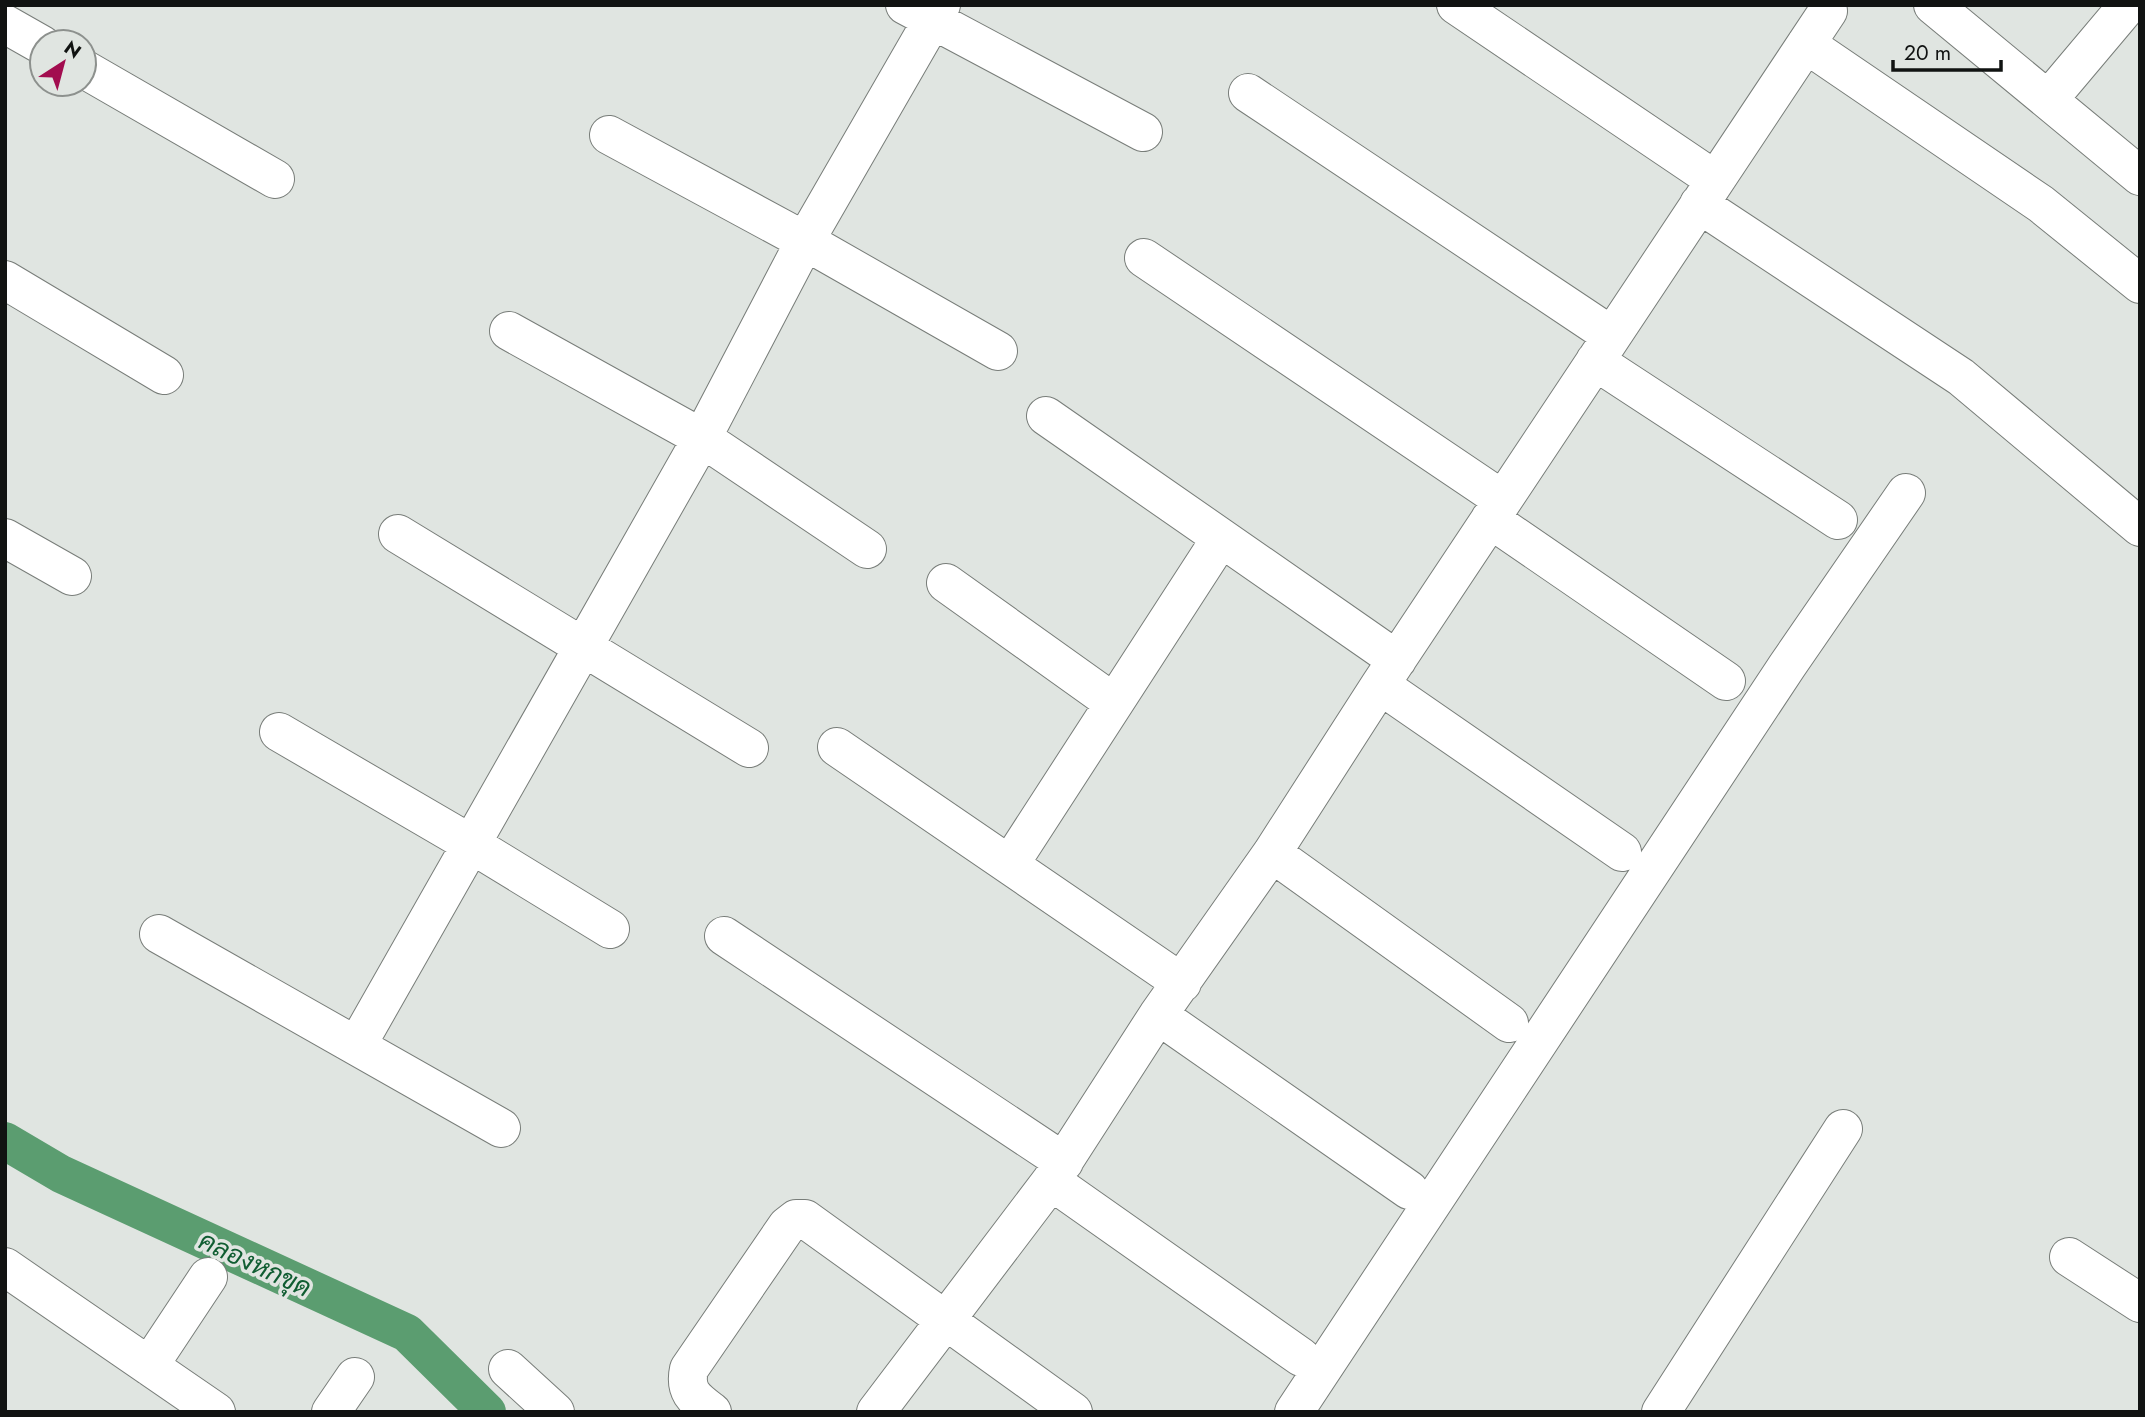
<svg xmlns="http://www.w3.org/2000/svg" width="2145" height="1417" font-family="Jost,Sarabun,sans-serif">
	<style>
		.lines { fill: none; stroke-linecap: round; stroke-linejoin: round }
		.canal { stroke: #5b9d70; stroke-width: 38 }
		.minor-casing { stroke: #787d79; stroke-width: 40 }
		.minor { stroke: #fff; stroke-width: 38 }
		.labels { text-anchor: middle; stroke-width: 7; stroke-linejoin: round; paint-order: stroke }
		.water-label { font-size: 26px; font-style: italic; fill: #105d32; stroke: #e0e5e1 }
	</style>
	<rect width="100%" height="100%" fill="#e0e5e1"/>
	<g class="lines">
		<path class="canal" d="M5 1141 61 1174 407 1333 487 1412"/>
		<defs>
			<path id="minor" d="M905 5 1143 132
				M1456 5 1715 180
				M1933 5 2140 176
				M5 24 42 45
				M1806 44 2041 204 2140 284
				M84 69 275 179
				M1248 93 1612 336
				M2048 100 2128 5
				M609 135 805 241 998 351
				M1699 204 1961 377 2140 527
				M1144 258 1503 500
				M5 280 164 375
				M509 331 702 438 867 549
				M1595 361 1838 520
				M1046 416 1397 660
				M1490 519 1726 681
				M398 534 749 748
				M5 538 72 576
				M946 583 1114 703
				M1380 685 1622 852
				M279 732 471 844 610 929
				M837 747 1182 983
				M1272 853 1509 1023
				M1010 864 1221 538
				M159 934 501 1128
				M724 936 1064 1162
				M1158 1015 1409 1190
				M357 1045 702 438 805 241 941 5
				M1051 1181 1301 1357
				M2069 1257 2140 1303
				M5 1267 216 1412
				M149 1366 208 1277
				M508 1369 555 1412
				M331 1412 355 1377
				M712 1412C695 1399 684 1392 689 1369L787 1226 796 1219H805L1073 1412
				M876 1412 1051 1181 1158 1015 1272 853 1380 685 1828 11
				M1294 1412 1787 666 1906 493
				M1661 1412 1843 1129"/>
		</defs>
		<use href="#minor" class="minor-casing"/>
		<use href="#minor" class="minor"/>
	</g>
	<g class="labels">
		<g class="water-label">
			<text transform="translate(255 1264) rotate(25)" y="9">คลองหกขุด</text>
		</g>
	</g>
	<rect width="2145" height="1417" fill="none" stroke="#111312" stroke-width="14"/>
	<g transform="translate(63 63) rotate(36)"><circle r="33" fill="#e0e5e1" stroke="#8d918e" stroke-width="2"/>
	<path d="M0-5L12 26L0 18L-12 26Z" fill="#a20d4f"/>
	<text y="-10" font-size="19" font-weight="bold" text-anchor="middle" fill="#111312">N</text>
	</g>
	<path d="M1893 60v10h108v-10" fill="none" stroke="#111312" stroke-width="3.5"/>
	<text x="1904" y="60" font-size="21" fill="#111312" stroke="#e0e5e1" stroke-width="5" paint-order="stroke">20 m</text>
</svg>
